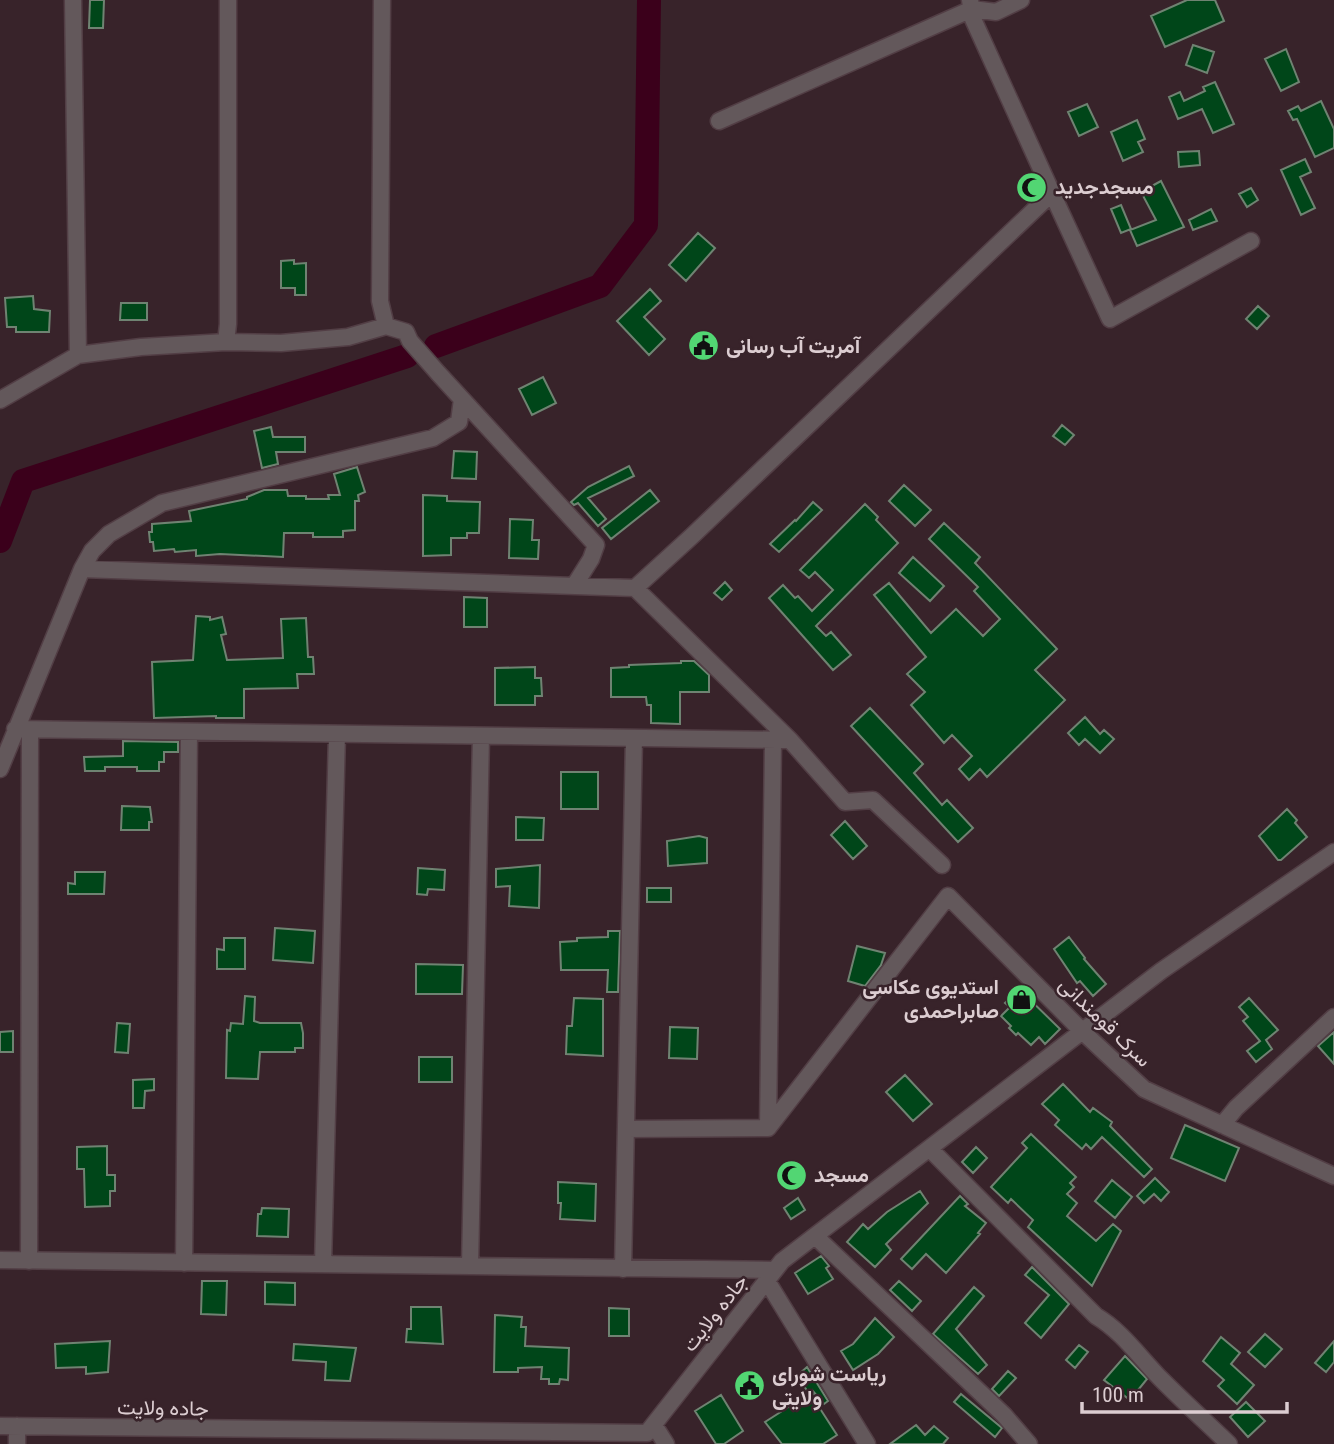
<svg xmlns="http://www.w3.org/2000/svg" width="1334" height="1444" font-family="'Roboto Condensed',Vazirmatn,sans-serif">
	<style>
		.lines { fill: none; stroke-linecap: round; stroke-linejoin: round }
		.river { stroke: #3b001b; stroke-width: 24 }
		.building { fill: #004619; stroke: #6f8372; stroke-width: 2 }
		.minor-casing { stroke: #523e45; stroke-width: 19 }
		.minor { stroke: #63585b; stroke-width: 16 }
		.labels { text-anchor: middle; stroke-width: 5; stroke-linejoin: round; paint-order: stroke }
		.poi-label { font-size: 21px; font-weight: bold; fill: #dccdd1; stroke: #38232a; text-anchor: start }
		.street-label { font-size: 21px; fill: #dccdd1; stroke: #38232a }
	</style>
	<rect width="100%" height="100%" fill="#38232a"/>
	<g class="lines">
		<path class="river" d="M436 346 600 286 646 225 649 0
			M0 541 23 481 407 356"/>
	</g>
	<path class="building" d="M90 0H104L103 28H89Z
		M1187 0H1215L1224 21 1165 47 1151 16Z
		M1193 45 1214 52 1207 73 1186 65Z
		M1286 49 1299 82 1281 91 1265 59Z
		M1215 82 1234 124 1213 133 1202 109 1178 119 1169 97 1180 92 1184 101 1205 91 1203 87Z
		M1321 101 1334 129V148L1315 157 1297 119 1293 120 1288 111 1298 106 1301 111Z
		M1087 104 1098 127 1079 136 1068 112Z
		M1137 120 1145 139 1138 142 1143 152 1123 161 1111 132Z
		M1199 151 1200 165 1179 167 1178 152Z
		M1305 159 1311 172 1300 177 1315 208 1301 215 1281 170Z
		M1161 181 1184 227 1137 246 1130 230 1156 220 1141 192Z
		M1251 188 1258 200 1247 207 1239 194Z
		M1121 205 1131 229 1121 233 1111 209Z
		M1211 209 1217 221 1193 230 1189 220Z
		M698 233 715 248 686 281 669 265Z
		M294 260V264L306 263V295H295V288H281V261Z
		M650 289 661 301 644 317 665 339 649 355 617 321Z
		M33 296 34 309 50 311 49 332H16V327H7L5 298Z
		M121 303H147V320H120Z
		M1258 306 1269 316 1257 329 1246 319Z
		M543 377 556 403 532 415 519 389Z
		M1062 425 1074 435 1065 445 1053 436Z
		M271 427 273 437H305V452H276L278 464 262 468 254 431Z
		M454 451 477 452 476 479 452 478Z
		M629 466 634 476 588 498 606 519 598 526 578 503 574 505 571 502 588 487Z
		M357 467 365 492 358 495 359 501H355V530L343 531V537H313V533H284L283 557 220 554 196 556V550L175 552 174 549 154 551 153 542H150L149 532H152V524L191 521 189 511 247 499V497L264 490H287L288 496H306V499H329L328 495H340L334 474Z
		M904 485 931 510 915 526 889 501Z
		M650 490 659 501 611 539 602 528Z
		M423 495 447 496V501L480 502 479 533H467V538H451V555L423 556Z
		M813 502 822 510 779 552 770 544 795 520 796 521Z
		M865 504 878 517 876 520 898 543 816 626 826 636 831 632 851 655 833 670 769 598 783 585 795 598 798 596 812 611 833 590 815 572 809 578 800 570Z
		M510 519 533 520 532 540H539L538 559 509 558Z
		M944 523 980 557 975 563 1057 649 1035 670 1065 700 987 777 980 769 969 780 959 769 972 756 952 735 944 743 911 705 925 692 907 674 926 657 874 595 889 583 931 633 956 609 983 636 1000 619 974 591 978 587 929 539Z
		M913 557 944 586 930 601 899 573Z
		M725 582 732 590 722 600 714 593Z
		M464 597 487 598V627H464Z
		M196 616 210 617V620L222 617 226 634 221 635 227 660 283 658 281 619 306 618 308 657H313L314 674H297L298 688 244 689V718H216V716L154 718 152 662 193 660Z
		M681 661H694L709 675V692H680V724L651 723V705H647L646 697H611V668L629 667V665L681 663Z
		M535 667V678H541L542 696H535V705H495V668Z
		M870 708 923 764 914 773 942 805 947 800 973 828 958 842 851 726Z
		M1085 717 1100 734 1104 730 1114 739 1100 753 1085 739 1079 745 1068 733Z
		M123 741 178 742V752H164V762H159V771H137V767H105V771H85L84 757 123 756Z
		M561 772H598V809H561Z
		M122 806 150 807 152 822H149V830H121Z
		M1287 809 1297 820 1295 823 1307 837 1281 860H1278L1259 836Z
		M516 817 544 818 543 840H516Z
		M845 821 867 846 853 859 831 835Z
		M699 836 707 838V863L668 866 667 841Z
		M540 865 539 908 509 906 510 886 496 887V869Z
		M418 868 445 870 444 890 428 889 427 895 417 894Z
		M75 872H105L104 894H68V883L75 884Z
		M647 888H671V902H647Z
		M275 928 315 931 313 963 273 960Z
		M608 931H620L618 992H607L608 970H561L560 942 577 941V938L608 937Z
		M1069 937 1085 958 1084 959 1106 984 1093 996 1080 981 1077 983 1054 949Z
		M224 938H245V969H217V949L224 950Z
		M857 946 885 953 881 965 865 986 848 981Z
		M416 964 463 965 462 994H416Z
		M1019 989 1060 1029 1045 1044 1039 1037 1031 1045 1018 1033 1016 1035 1009 1028 1011 1026 1001 1016 1010 1007 1005 1003Z
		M245 996 255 997 254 1021 260 1023H301L303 1033V1048H295V1052H260L258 1079 226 1078 227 1030 230 1031 231 1023 243 1024Z
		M574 998 603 999V1056L566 1054 567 1026H572Z
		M1249 998 1278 1030 1266 1040 1272 1049 1256 1062 1247 1051 1260 1041 1243 1021 1248 1017 1239 1007Z
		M117 1023 130 1024 128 1053 115 1052Z
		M670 1027 698 1028 697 1059 669 1058Z
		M13 1031V1052H0V1032Z
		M1334 1032V1064L1318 1046Z
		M419 1057H452V1082H419Z
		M905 1075 932 1104 913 1121 886 1092Z
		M154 1079V1090L145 1091 144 1108H133V1080Z
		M1063 1084 1090 1112 1093 1108 1112 1122 1110 1126 1152 1169 1144 1177 1102 1137 1091 1149 1086 1144 1082 1149 1055 1125 1059 1120 1042 1104Z
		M1185 1125 1239 1148 1225 1181 1171 1158Z
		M1031 1134 1076 1177 1070 1183 1074 1187 1067 1194 1077 1203 1067 1216 1096 1241 1113 1224 1121 1231 1092 1286 1028 1227 1033 1220 1011 1199 1008 1203 991 1187 1027 1148 1022 1143Z
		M107 1146V1175H115V1191H110V1206L85 1207 84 1169H77V1147Z
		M976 1147 987 1158 973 1173 962 1162Z
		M1155 1178 1169 1192 1161 1201 1154 1194 1144 1203 1137 1196Z
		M1112 1180 1132 1197 1115 1218 1095 1201Z
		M558 1182 596 1184 595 1221 560 1219 561 1203H558Z
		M920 1191 928 1203 886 1244 891 1250 875 1267 847 1242 863 1224 868 1229 887 1212Z
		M960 1196 968 1204 965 1206 986 1223 978 1233 980 1234 946 1273 926 1254 912 1269 901 1259Z
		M798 1198 805 1210 791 1219 784 1208Z
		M262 1208 289 1209 288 1237 257 1236 258 1214H261Z
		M821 1256 829 1266 826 1268 833 1279 808 1294 795 1273Z
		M1032 1267 1069 1304 1041 1338 1025 1323 1049 1295 1025 1275Z
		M202 1281H227L226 1315 201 1314Z
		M899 1281 921 1301 912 1311 890 1290Z
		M265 1282 295 1283V1305L265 1304Z
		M974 1287 984 1296 956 1329 987 1365 978 1374 933 1334Z
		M411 1307H441L443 1344 406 1342 407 1329H411Z
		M609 1308 629 1309V1336H609Z
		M495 1315 522 1317 521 1327H526L525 1346 569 1348 568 1380 560 1379 559 1384H549V1379H541L542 1367 518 1368V1372H494Z
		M875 1318 894 1337 878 1354 853 1370 841 1351 853 1344Z
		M1265 1334 1282 1349 1265 1367 1248 1352Z
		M1221 1337 1240 1353 1231 1364 1254 1385 1237 1404 1218 1386 1224 1380 1203 1361Z
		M110 1341 108 1372 86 1374V1367L56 1368 55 1344Z
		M1334 1341V1362L1326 1372 1315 1363Z
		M294 1344 356 1348 350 1381 325 1380 326 1362 293 1360Z
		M1079 1345 1088 1352 1075 1368 1066 1360Z
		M1125 1356 1147 1379 1130 1400 1104 1380Z
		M807 1367 828 1401 824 1404 812 1390 808 1392 802 1383 805 1381 799 1374Z
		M1008 1371 1016 1378 999 1396 992 1389Z
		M812 1392 819 1402 817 1404 837 1435 823 1444H782L765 1422Z
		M961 1394 1002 1428 995 1437 954 1402Z
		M721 1395 743 1431 724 1444H716L695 1411Z
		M1246 1402 1265 1421 1248 1437 1230 1417Z
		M916 1425 925 1435 934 1426 948 1438 943 1444H890Z"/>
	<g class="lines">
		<defs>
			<path id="minor" d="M73 0 78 355
				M382 0 380 301 386 326
				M970 0 973 19 1052 193
				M719 121 972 9 996 12 1021 0
				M226 342 228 324V0
				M0 400 78 355 141 347 226 342 281 343 348 337 386 326 406 332 410 341 438 373 596 545 591 559 574 586
				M82 569 92 551 109 534 162 503 433 438 459 422 462 399
				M635 588 790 740 845 802 873 800 942 865
				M15 729 790 740
				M0 769 82 569 635 588 692 536 1052 193 1110 319 1251 241
				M1222 1125 1236 1108 1334 1017
				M768 1128 773 741
				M626 1129 768 1128 948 896 1083 1032 1144 1089 1334 1176
				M930 1149 1096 1316C1123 1332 1140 1358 1162 1380 1184 1402 1207 1423 1229 1444
				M815 1236 1004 1415 1029 1444
				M0 1260 775 1270
				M29 1261 30 730
				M184 1263 189 732
				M323 1264 337 734
				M470 1266 481 736
				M623 1269 634 738
				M767 1281 867 1444
				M654 1425 666 1444
				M0 1426 647 1433 782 1261 1161 971 1334 852
				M17 1444V1426"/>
		</defs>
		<use href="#minor" class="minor-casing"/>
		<use href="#minor" class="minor"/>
	</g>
	<defs>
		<symbol id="mosque-disc" viewBox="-11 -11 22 22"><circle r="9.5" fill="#52d673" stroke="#38232a"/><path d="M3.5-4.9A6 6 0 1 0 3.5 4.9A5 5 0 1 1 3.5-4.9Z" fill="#111"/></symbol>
		<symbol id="civic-disc" viewBox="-11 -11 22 22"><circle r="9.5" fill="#52d673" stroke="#38232a"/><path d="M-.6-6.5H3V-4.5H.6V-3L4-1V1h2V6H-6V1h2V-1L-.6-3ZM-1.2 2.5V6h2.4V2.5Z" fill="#111"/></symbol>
		<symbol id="shop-disc" viewBox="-11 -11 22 22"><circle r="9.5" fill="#52d673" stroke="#38232a"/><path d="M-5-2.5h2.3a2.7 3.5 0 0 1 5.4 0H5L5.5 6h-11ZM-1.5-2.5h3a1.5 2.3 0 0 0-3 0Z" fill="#111"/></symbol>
	</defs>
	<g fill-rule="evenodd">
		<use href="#mosque-disc" x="1014" y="170" width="35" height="35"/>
		<use href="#civic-disc" x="686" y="328" width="35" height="35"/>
		<use href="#shop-disc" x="1004" y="982" width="35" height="35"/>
		<use href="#mosque-disc" x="774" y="1158" width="35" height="35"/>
		<use href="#civic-disc" x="732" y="1368" width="35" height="35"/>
	</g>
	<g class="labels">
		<g class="poi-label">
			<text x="1055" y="194">مسجدجدید</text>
			<text x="726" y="353">آمریت آب رسانی</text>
			<text x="999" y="994" text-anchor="end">استدیوی عکاسی<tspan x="999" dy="24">صابراحمدی</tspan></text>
			<text x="814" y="1182">مسجد</text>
			<text x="772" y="1381">ریاست شورای<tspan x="772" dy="24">ولایتی</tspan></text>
		</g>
		<g class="street-label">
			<text transform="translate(1105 1022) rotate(44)" y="7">سرک قومندانی</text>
			<text transform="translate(715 1313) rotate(-52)" y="7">جاده ولایت</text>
			<text transform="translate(163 1408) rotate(1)" y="7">جاده ولایت</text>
		</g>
	</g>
	<path d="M1082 1402v10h205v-10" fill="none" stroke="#dccdd1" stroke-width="3.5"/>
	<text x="1092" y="1402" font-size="21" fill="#dccdd1" stroke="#38232a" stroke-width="5" paint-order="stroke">100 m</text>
</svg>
